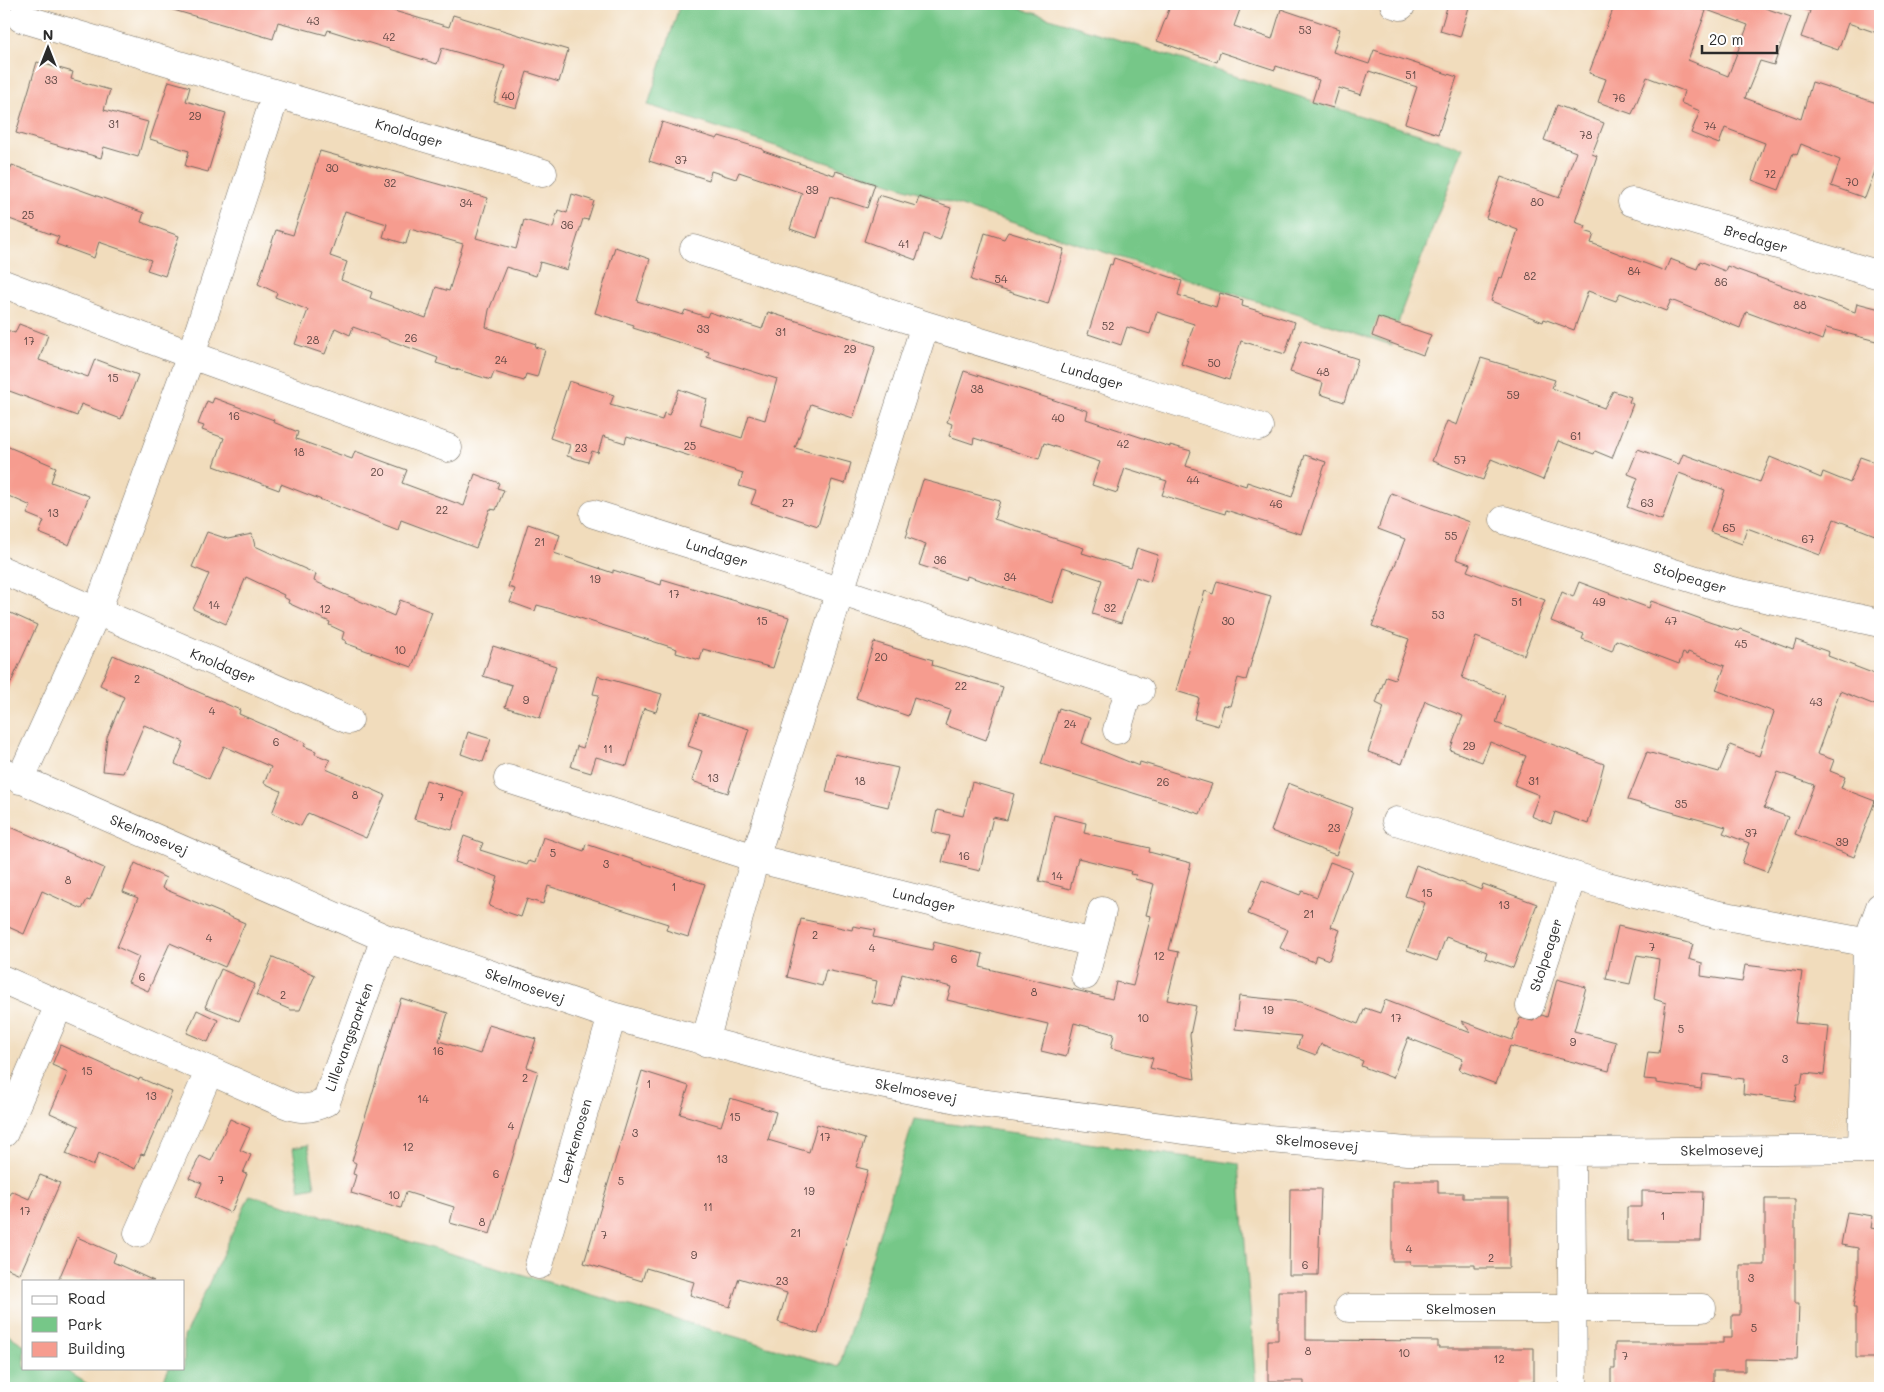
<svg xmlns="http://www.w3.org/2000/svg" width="1884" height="1392" font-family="Mali,sans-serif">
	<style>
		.green { fill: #76c788; stroke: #50795a }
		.building { fill: #f69c8f; fill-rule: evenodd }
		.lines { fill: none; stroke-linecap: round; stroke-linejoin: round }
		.minor-casing { stroke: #70695e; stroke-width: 29 }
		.minor { stroke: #fff; stroke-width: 28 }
		.labels { text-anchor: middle; stroke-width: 4; stroke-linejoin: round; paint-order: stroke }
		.number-label { font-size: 11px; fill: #5e4744 }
		.street-label { font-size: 14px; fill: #2b2b2b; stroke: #fff }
	</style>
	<rect width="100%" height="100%" fill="#fff"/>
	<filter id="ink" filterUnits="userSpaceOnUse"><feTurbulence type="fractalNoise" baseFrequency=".02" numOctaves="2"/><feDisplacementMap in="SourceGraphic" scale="10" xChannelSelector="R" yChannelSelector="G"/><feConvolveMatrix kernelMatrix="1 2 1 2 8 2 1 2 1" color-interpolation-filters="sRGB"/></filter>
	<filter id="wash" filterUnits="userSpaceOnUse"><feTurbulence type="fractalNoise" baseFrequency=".0096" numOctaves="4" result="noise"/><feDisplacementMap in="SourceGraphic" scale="20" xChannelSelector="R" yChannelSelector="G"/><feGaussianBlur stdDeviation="1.12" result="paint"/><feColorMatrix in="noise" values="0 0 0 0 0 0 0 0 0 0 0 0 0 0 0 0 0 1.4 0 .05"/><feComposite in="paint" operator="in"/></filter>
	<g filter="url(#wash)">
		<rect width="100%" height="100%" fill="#f1dcbc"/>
		<path class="green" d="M680 4H1005L1463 148 1403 307 1392 345 648 105Z
			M914 1119 1239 1164 1256 1388H160L169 1368H184V1337L250 1195 839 1367Z
			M308 1145 315 1187 300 1190 293 1148Z
			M4 1332 24 1345V1368H62L94 1388H4Z"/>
		<g id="blocks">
			<path class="building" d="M171 4H370L449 27 453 15 568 50 559 82 527 72 516 108 494 102 505 66 442 48 437 64 328 30 326 35 278 22 273 39 170 9Z
				M1171 4H1242L1234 26 1272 39 1281 9 1340 29 1333 52 1369 64 1374 50 1457 77 1438 134 1405 123 1417 87 1369 71 1361 95 1339 88 1333 108 1312 102 1319 80 1276 66 1275 70 1220 52 1217 62 1157 41Z
				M1448 4H1470L1460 37 1440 31Z
				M1615 4H1686L1706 11 1688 60 1728 76 1748 25 1696 6V4H1766L1765 8 1791 17 1774 65 1760 61 1745 98 1801 119 1812 82 1880 104V158L1865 198 1831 186 1840 160 1801 144 1797 155 1793 153 1779 190 1752 180 1765 143 1725 128 1719 144 1691 133 1700 111 1681 103 1684 91 1647 77 1632 114 1598 102 1606 79 1589 73Z
				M1801 4H1880V34L1848 23 1838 50 1801 37 1810 11 1800 8Z
				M37 62 73 72 71 79 110 90 104 110 148 122 138 157 104 147 101 158 16 133Z
				M169 81 190 87 186 101 226 113 208 172 185 166 189 151 150 139Z
				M1557 105 1604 123 1592 154 1597 156 1575 222 1586 226 1584 231 1594 234 1591 243 1665 271 1670 259 1697 269 1700 261 1725 271 1727 266 1855 312 1857 303 1880 309V342L1826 328 1822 340 1746 312 1740 328 1671 300 1666 311 1620 293 1616 301 1588 291 1574 330 1544 319 1543 322 1491 301 1499 277 1502 278 1518 230 1486 218 1501 177 1559 198 1576 152 1544 140Z
				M662 122 717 139 719 136 763 149V151L834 175 836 171 875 184 867 208 830 196 817 238 790 229 802 193 739 172 736 179 711 171 709 180 649 161Z
				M320 151 488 198 476 238 516 249 524 220 553 228 558 210 567 213 572 194 594 201 588 220 583 219 567 270 540 262 536 276 506 267 489 310 486 327 536 344 535 347 545 350 537 377 526 374 524 381 494 372 491 380 436 363 438 358 353 327 350 335 335 328 325 354 295 344 308 310 275 297 277 293 258 284 276 230 293 235ZM345 211 387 224 383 237 406 244 410 229 463 244 449 291 436 287 426 318 370 298 372 292 341 280 347 262 330 256Z
				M12 165 144 213 141 222 179 236 165 276 147 270 151 260 99 242 94 258 56 244 59 237 4 217V187Z
				M879 195 916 206 919 197 951 208 940 240 924 234 916 260 864 241Z
				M1008 232 1064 249 1048 304 971 280 985 233 1004 239Z
				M615 247 650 259 637 301 683 315 685 310 707 317 709 312 762 329 768 312 876 346 853 418 811 404 795 448 851 463 845 484 832 480 818 526 751 504 756 491 739 486 743 473 627 436 625 443 603 436 598 453 592 451 588 462 567 456 570 445 550 438 569 381 614 395 610 405 662 420 664 413 669 415 679 389 707 399 700 425 742 438 749 415 765 420 777 379 707 357 709 352 633 328 634 325 595 313Z
				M1114 258 1182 281 1178 295 1216 307 1220 293 1243 300 1242 306 1295 322 1285 354 1241 341 1229 380 1181 364 1194 324 1157 312 1150 334 1127 327 1121 345 1088 334 1110 264 1112 265Z
				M1378 317 1431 335 1423 355 1372 336Z
				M19 324 48 335 39 360 88 377 95 359 138 375 121 419 81 404 77 416 4 389V329L15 333Z
				M1301 340 1358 359 1344 402 1320 394 1323 383 1290 372Z
				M1481 358 1555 380 1552 388 1604 408 1613 391 1631 397 1629 402 1633 404 1612 458 1595 451 1594 454 1558 441 1543 480 1491 459 1483 480 1432 461 1447 421 1457 425Z
				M964 371 1088 411 1086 419 1170 447V445L1191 451 1186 466 1246 486 1247 482 1292 497 1305 455 1326 462 1301 534 1226 510 1225 514 1162 495 1167 481 1125 468 1117 493 1092 485 1100 462 1044 443 1039 459 974 438 973 444 949 436 952 424 947 422Z
				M214 398 274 420 273 422 298 432 296 439 352 459 355 451 407 470 402 483 464 506 475 474 499 483 497 488 504 490 496 510 490 509 476 548 401 520 398 530 281 484 279 490 214 466 224 438 202 430 204 426 198 424 207 401 212 403Z
				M4 445 56 467 51 482 89 496 69 545 39 533 44 521 27 514 31 506 4 494Z
				M1638 449 1679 464 1683 454 1760 482 1770 457 1821 478 1823 472 1850 483 1860 457 1880 464V537L1834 519 1820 555 1747 528 1742 544 1710 532 1725 490 1679 473 1662 520 1627 507 1638 478 1628 474Z
				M923 480 1000 501 994 519 1084 548 1082 553 1131 568 1137 548 1158 555 1150 582 1136 577 1121 623 1092 614 1102 580 1063 567 1052 603 967 576 966 580 919 565 926 544 906 537 908 532 907 531Z
				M1391 493 1470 522 1456 559 1470 564 1467 571 1545 600 1524 655 1476 637 1462 678 1505 695 1496 723 1604 764 1588 824 1555 812 1551 824 1531 816 1539 795 1514 785 1526 756 1490 742 1482 762 1450 750 1463 716 1425 701 1402 764 1368 752 1384 707 1376 703 1386 676 1395 679 1409 639 1372 626 1405 539 1378 529Z
				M528 524 560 535 554 553 613 573V570L661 585 662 579 789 617 773 668 703 649 700 660 676 653 677 649 555 610 537 605 535 611 510 602 515 589 508 587Z
				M207 532 228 539 252 534 255 546 316 574 314 581 394 616 400 600 432 612 412 667 345 643 346 641 342 639 344 632 329 625 330 622 288 603 289 600 283 597 284 595 246 577 226 624 193 609 209 574 192 567Z
				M1217 581 1271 596 1246 680 1238 678 1230 706 1224 705 1218 726 1194 719 1199 698 1176 691 1205 591 1213 594Z
				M1579 582 1649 608 1651 601 1712 623 1738 631 1740 629 1793 649 1796 640 1829 652 1828 656 1880 676V707L1840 691 1817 754 1834 760 1830 771 1845 777 1841 788 1875 801 1854 857 1795 834 1814 785 1778 772 1764 808 1788 817 1767 872 1742 863 1749 843 1723 833 1726 827 1628 800 1647 752 1719 772 1730 745 1759 756 1774 712 1716 690 1725 666 1688 652 1687 655 1683 653 1679 664 1616 640 1612 651 1582 639 1584 634 1551 621 1562 592 1573 597Z
				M4 610 37 625 4 698Z
				M874 642 933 660 932 665 1003 687 986 740 945 725 950 710 914 698 908 716 856 698Z
				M493 646 556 666 540 718 505 707 512 685 483 676Z
				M113 655 240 710 239 714 306 743 304 746 316 751 315 754 330 760 326 769 385 795 366 838 308 813 301 826 272 813 281 791 264 783 271 767 224 746 209 779 175 764 184 742 144 725 123 773 103 771 107 737 124 697 100 685Z
				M598 676 662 694 656 712 644 708 627 766 596 757 591 773 571 767 577 746 583 748 599 695 593 694Z
				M1059 708 1090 718 1082 743 1139 766 1140 762 1212 784 1200 814 1041 764Z
				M699 713 749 729 728 793 692 781 702 751 688 746Z
				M468 732 491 739 483 762 461 754Z
				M835 754 898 768 888 807 826 792Z
				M426 780 464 792 452 830 414 819Z
				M972 782 1014 794 1007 820 993 817 980 871 942 862 949 836 932 832 937 810 963 816Z
				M1288 783 1353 808 1336 855 1271 831Z
				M1054 815 1086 823 1084 833 1150 848 1149 852 1191 863 1169 950 1179 952 1167 1000 1196 1006 1190 1035 1195 1079 1150 1068 1153 1058 1111 1048 1114 1034 1074 1023 1066 1057 1041 1051 1048 1024 947 1000 951 987 902 974 894 1007 872 1003 877 981 826 970 822 986 787 977 801 919 852 930 853 926 875 930 873 937 932 950 934 942 983 954 980 967 1112 999 1116 982 1133 986 1151 916 1146 915 1154 884 1135 879 1136 875 1130 874 1131 871 1078 858 1070 889 1039 881Z
				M4 824 104 868 90 901 87 900 82 909 42 891 24 934 4 925Z
				M464 836 483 843 480 850 527 865 529 861 535 863 543 837 584 851 586 844 705 884 688 937 666 930 668 924 548 886 543 904 527 899 521 917 489 906 498 877 455 862Z
				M1330 862 1352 870 1331 927 1340 930 1329 960 1316 955 1314 962 1280 948 1288 930 1248 914 1262 880 1300 895 1302 891 1317 897Z
				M135 863 166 878 162 888 245 923 225 967 170 943 148 991 128 982 139 957 117 947 138 898 123 892Z
				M1416 865 1481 890 1483 884 1537 904 1513 968 1485 958 1487 952 1446 937 1437 961 1407 950 1425 903 1405 896Z
				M1618 926 1693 944 1689 959 1702 963 1701 976 1742 982 1745 965 1802 972 1795 1023 1829 1026 1824 1075 1803 1073 1801 1084H1797L1795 1101 1743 1094 1744 1079 1703 1074 1701 1089 1656 1083V1080L1644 1079 1648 1052 1659 1053 1666 1003 1654 999 1659 959 1637 955 1630 984 1606 979Z
				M273 957 315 975 300 1010H291L256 995Z
				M221 969 255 984 239 1021 205 1007Z
				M1557 979 1586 987 1574 1031 1616 1042 1609 1071 1510 1046 1496 1084 1459 1070 1463 1059 1408 1038 1393 1078 1361 1066 1363 1061 1321 1044 1316 1055 1297 1048 1301 1036 1235 1029 1239 996 1301 1002 1358 1024 1365 1008 1380 1013 1385 1000 1471 1033 1462 1021 1512 1040 1520 1018 1533 1021 1542 1015 1547 1017Z
				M401 998 448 1013 439 1041 480 1054 489 1025 536 1039 527 1067 538 1071 490 1234 450 1223 454 1207 406 1192 401 1208 351 1193 356 1175 353 1174 356 1163 352 1161Z
				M197 1010 218 1020 208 1042 187 1033Z
				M60 1045 139 1080 140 1078 172 1092 144 1155 141 1154 135 1169 99 1153 93 1166 66 1154 79 1126 50 1113 68 1072 52 1065Z
				M642 1071 689 1086 680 1114 721 1126 730 1098 776 1112 768 1140 809 1152 817 1124 865 1139 856 1167 868 1170 818 1334 778 1322 787 1293 739 1278 730 1307 690 1295 694 1282 646 1268 642 1281 584 1263Z
				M230 1119 250 1128 240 1150 251 1155 243 1173 247 1174 231 1213 196 1197 202 1183 189 1178 200 1156 211 1161Z
				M40 1175 60 1183 20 1274 4 1267V1208L11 1191 29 1199Z
				M1392 1181H1438V1193H1463V1198H1509V1268H1475V1265H1410V1261H1392Z
				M1290 1189H1321L1318 1275H1289Z
				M1642 1191 1703 1192 1701 1241H1627V1207H1642Z
				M1765 1199H1795V1304H1799L1797 1360 1745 1359V1371H1713V1385L1611 1388V1369H1615V1343H1723V1338H1732V1315H1740V1265H1765Z
				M1847 1212 1873 1216 1871 1228 1880 1230V1358H1856V1308H1853L1858 1278V1248L1841 1245Z
				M77 1237 116 1254 113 1262 154 1281H58Z
				M1278 1291H1306V1340L1438 1341V1348H1534V1382H1521V1388H1329L1304 1387V1381H1268V1340H1278Z"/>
		</g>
	</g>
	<g filter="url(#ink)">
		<use href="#blocks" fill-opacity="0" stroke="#70695e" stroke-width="1"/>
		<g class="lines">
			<defs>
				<path id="minor" d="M1394 4 1401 6
					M21 18 543 173
					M1632 202 1880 275
					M694 249 925 325 1259 427
					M4 284 191 355 448 448
					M594 514 839 591 1140 691
					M1504 520 1732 591 1880 623
					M4 571 349 720
					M1117 730 1130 687
					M4 772 385 938 612 1016 826 1073 972 1102 1223 1135 1407 1151 1571 1152 1880 1149
					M508 779 755 858 1093 943
					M20 780 97 611 191 355 276 94
					M1396 821 1604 885 1715 914 1880 945
					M1085 976 1102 911
					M4 980 283 1103C299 1110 310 1110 326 1102L385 938
					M1530 1006 1572 876
					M705 1042 755 858 925 325
					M4 1133 59 1005
					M1862 1149 1867 943 1880 907
					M1571 1152 1573 1388
					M138 1233 209 1072
					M539 1265 612 1016
					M1349 1308H1702"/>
			</defs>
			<use href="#minor" class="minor-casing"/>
			<use href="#minor" class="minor"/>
		</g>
	</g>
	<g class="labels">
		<g class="number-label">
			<text x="313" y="25">43</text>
			<text x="1305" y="34">53</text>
			<text x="389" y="41">42</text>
			<text x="1411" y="79">51</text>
			<text x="51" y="84">33</text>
			<text x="508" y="100">40</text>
			<text x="1619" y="102">76</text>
			<text x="195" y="120">29</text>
			<text x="114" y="128">31</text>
			<text x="1710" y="130">74</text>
			<text x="1586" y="139">78</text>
			<text x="681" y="164">37</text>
			<text x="332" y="172">30</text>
			<text x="1770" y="178">72</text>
			<text x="1852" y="186">70</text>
			<text x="390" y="187">32</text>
			<text x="812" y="194">39</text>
			<text x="1537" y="206">80</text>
			<text x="466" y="207">34</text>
			<text x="28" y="219">25</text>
			<text x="567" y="229">36</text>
			<text x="904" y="248">41</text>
			<text x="1634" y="275">84</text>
			<text x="1530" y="280">82</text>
			<text x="1001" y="283">54</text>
			<text x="1721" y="286">86</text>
			<text x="1800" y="309">88</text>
			<text x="1108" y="330">52</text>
			<text x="703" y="333">33</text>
			<text x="781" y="336">31</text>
			<text x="411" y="342">26</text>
			<text x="313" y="344">28</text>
			<text x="29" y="345">17</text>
			<text x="850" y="353">29</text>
			<text x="501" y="364">24</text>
			<text x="1214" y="367">50</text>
			<text x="1323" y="376">48</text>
			<text x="113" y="382">15</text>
			<text x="977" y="393">38</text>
			<text x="1513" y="399">59</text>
			<text x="234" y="420">16</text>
			<text x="1058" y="422">40</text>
			<text x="1576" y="440">61</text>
			<text x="1123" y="448">42</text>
			<text x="690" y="450">25</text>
			<text x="581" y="452">23</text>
			<text x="299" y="456">18</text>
			<text x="1460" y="464">57</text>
			<text x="377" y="476">20</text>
			<text x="1193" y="484">44</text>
			<text x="788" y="507">27</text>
			<text x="1647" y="507">63</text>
			<text x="1276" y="508">46</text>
			<text x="442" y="514">22</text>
			<text x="53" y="517">13</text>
			<text x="1729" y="532">65</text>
			<text x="1451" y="540">55</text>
			<text x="1808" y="543">67</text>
			<text x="540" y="546">21</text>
			<text x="940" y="564">36</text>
			<text x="1010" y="581">34</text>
			<text x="595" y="583">19</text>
			<text x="674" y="598">17</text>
			<text x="1517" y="606">51</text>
			<text x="1599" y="606">49</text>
			<text x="214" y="609">14</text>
			<text x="1110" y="612">32</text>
			<text x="325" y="613">12</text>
			<text x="1438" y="619">53</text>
			<text x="762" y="625">15</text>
			<text x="1228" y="625">30</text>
			<text x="1671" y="625">47</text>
			<text x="1741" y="648">45</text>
			<text x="400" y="654">10</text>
			<text x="881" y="661">20</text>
			<text x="137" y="683">2</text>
			<text x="961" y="690">22</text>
			<text x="526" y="704">9</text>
			<text x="1816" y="706">43</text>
			<text x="212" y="715">4</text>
			<text x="1070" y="728">24</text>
			<text x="276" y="746">6</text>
			<text x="1469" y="750">29</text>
			<text x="608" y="753">11</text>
			<text x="713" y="782">13</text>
			<text x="860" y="785">18</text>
			<text x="1534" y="785">31</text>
			<text x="1163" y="786">26</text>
			<text x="355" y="799">8</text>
			<text x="441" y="801">7</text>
			<text x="1681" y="808">35</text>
			<text x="1334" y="832">23</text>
			<text x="1751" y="837">37</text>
			<text x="1842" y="846">39</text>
			<text x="553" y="857">5</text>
			<text x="964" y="860">16</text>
			<text x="606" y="868">3</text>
			<text x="1057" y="880">14</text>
			<text x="68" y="884">8</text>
			<text x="674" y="891">1</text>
			<text x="1427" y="897">15</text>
			<text x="1504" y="909">13</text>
			<text x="1309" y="918">21</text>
			<text x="815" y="939">2</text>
			<text x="209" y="942">4</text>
			<text x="1652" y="951">7</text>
			<text x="872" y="952">4</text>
			<text x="1159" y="960">12</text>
			<text x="954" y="963">6</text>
			<text x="142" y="981">6</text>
			<text x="1034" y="996">8</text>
			<text x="283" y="999">2</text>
			<text x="1268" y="1014">19</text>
			<text x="1143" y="1022">10</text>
			<text x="1396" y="1022">17</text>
			<text x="1681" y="1033">5</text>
			<text x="1573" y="1046">9</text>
			<text x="438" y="1055">16</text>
			<text x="1785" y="1063">3</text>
			<text x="87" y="1075">15</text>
			<text x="525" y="1082">2</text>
			<text x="649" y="1088">1</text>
			<text x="151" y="1100">13</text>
			<text x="423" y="1103">14</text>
			<text x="735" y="1121">15</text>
			<text x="511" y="1130">4</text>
			<text x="635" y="1137">3</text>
			<text x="825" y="1141">17</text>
			<text x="408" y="1151">12</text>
			<text x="722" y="1163">13</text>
			<text x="496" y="1178">6</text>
			<text x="221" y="1184">7</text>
			<text x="621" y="1185">5</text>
			<text x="809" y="1195">19</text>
			<text x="394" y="1199">10</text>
			<text x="708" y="1211">11</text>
			<text x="25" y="1215">17</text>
			<text x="1663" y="1220">1</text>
			<text x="482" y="1226">8</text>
			<text x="796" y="1237">21</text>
			<text x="604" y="1239">7</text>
			<text x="1409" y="1253">4</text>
			<text x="694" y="1259">9</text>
			<text x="1491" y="1262">2</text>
			<text x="1305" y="1269">6</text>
			<text x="1751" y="1282">3</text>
			<text x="782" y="1285">23</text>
			<text x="1754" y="1332">5</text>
			<text x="1308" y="1355">8</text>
			<text x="1404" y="1357">10</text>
			<text x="1625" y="1360">7</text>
			<text x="1499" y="1363">12</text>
		</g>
		<g class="street-label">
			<text transform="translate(409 133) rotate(17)" y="5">Knoldager</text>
			<text transform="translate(1756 239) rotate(17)" y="5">Bredager</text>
			<text transform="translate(1092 376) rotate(17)" y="5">Lundager</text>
			<text transform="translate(717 553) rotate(18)" y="5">Lundager</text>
			<text transform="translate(1690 578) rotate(17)" y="5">Stolpeager</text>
			<text transform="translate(223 666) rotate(23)" y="5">Knoldager</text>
			<text transform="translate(149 835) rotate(23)" y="5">Skelmosevej</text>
			<text transform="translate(924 900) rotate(14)" y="5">Lundager</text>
			<text transform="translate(1546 955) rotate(-72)" y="5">Stolpeager</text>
			<text transform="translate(525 986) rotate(19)" y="5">Skelmosevej</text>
			<text transform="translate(349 1037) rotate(-70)" y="5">Lillevangsparken</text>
			<text transform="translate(916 1091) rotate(11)" y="5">Skelmosevej</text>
			<text transform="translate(575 1141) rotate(-74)" y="5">Lærkemosen</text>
			<text transform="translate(1317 1143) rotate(5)" y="5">Skelmosevej</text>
			<text transform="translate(1722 1150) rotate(-1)" y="5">Skelmosevej</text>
			<text x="1461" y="1314">Skelmosen</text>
		</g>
	</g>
	<rect width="1884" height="1392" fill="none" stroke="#fff" stroke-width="20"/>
	<rect x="22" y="1280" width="162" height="90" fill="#ffffff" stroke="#aaaaaa"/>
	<rect x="32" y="1296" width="25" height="8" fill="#ffffff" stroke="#aaaaaa"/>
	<text x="68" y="1304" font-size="15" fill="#2b2b2b">Road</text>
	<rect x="32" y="1317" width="25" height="15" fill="#76c788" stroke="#aaaaaa"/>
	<text x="68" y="1330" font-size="15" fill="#2b2b2b">Park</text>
	<rect x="32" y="1342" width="25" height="15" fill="#f69c8f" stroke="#aaaaaa"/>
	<text x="68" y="1354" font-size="15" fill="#2b2b2b">Building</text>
	<g transform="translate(48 48)" stroke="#ffffff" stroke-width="4" paint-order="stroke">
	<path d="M0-4L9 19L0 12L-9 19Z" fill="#2b2b2b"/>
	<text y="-8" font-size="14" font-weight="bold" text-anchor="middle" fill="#2b2b2b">N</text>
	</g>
	<path d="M1702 45v8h75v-8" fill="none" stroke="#2b2b2b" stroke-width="2.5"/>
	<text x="1709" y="45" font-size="15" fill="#2b2b2b" stroke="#ffffff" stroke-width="4" paint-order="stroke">20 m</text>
</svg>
